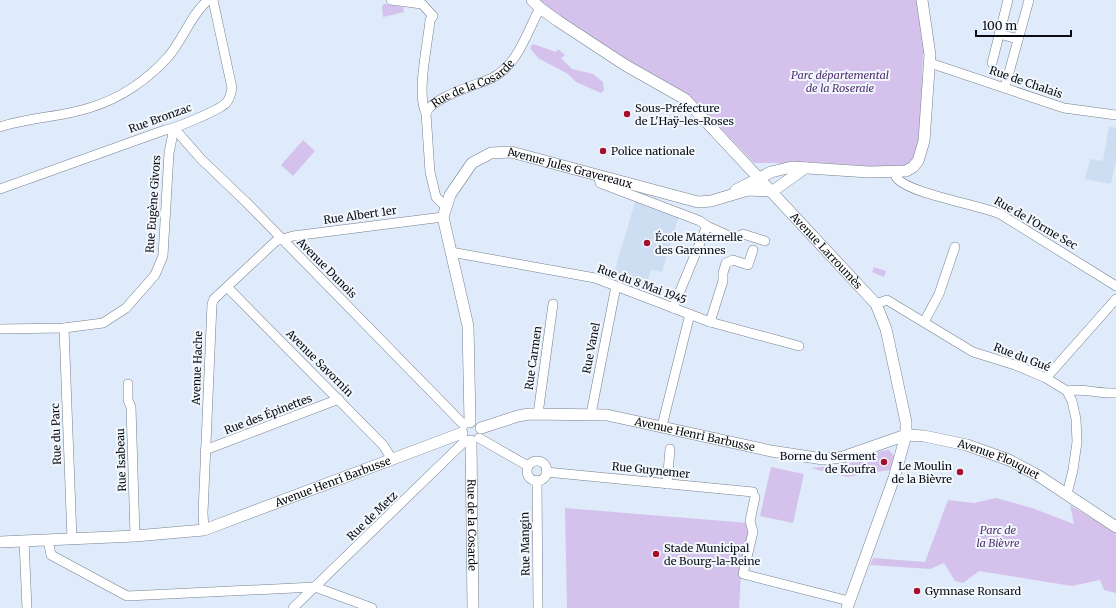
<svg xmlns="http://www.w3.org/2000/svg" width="1116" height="608" font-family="Merriweather,serif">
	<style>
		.built { fill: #cddef2 }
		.green { fill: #d4c2ec }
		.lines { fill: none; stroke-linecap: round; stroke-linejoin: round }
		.minor-casing { stroke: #76808e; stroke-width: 10 }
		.major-casing { stroke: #76808e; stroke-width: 12 }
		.minor { stroke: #fff; stroke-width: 9 }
		.major { stroke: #fff; stroke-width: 11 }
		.poi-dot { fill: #a70e2d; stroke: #f3f8fe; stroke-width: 1.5 }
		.labels { text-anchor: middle; stroke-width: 4; stroke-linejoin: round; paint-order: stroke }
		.park-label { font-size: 11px; font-style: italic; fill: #4f316e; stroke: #f3f8fe }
		.street-label { font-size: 11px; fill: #090d12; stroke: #f3f8fe }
		.poi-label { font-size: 11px; fill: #090d12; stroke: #f3f8fe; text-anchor: start }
	</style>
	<rect width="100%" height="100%" fill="#dfebfa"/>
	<path class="built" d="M1109 126 1116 128V162L1111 184 1085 179 1090 159 1103 161Z
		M636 199 679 216 662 272 651 270 644 293 612 279Z"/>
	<path class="green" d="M540 0H918L925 55H923L922 77H924L917 154 909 165 895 168 811 162 781 165 779 163H754L689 95 621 58 546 6Z
		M384 4 403 7 404 12 383 17 382 6Z
		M533 44 556 52 558 49 565 55 561 58 572 69 593 74 603 82 604 90 601 93 576 82 568 74 538 58 530 48Z
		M303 140 315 151 293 176 281 165Z
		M874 267 886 271 884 277 872 272Z
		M889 450 894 456 890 470 847 477 811 468 845 465 876 452Z
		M771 467 804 474 793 523 760 516Z
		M996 498 1032 508 1074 524 1070 505 1116 533V593L1104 590 1100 580 1072 586 979 571 963 583 955 581 944 563 930 569 870 565 873 558 925 562 948 500 974 503Z
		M565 508 748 523 750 534 741 574 739 608H567Z"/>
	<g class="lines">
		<defs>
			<g id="minor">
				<path d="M391 0 422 4 433 16 430 20C428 43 416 94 426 113"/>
				<path d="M999 34 1018 39"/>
				<path d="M930 63 1064 108 1116 115"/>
				<path d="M992 63 1008 0"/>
				<path d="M1005 87 1029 0"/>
				<path d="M0 127C30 117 63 117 92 107 121 98 148 79 168 57 183 40 190 16 208 0"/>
				<path d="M174 128 201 159 246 202 464 425"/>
				<path d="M598 175 600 183 700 221 707 226 734 238 743 234 765 241"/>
				<path d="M896 177C908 194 977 204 1000 214L1116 286"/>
				<path d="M0 189 165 130C176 128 218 111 226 103 230 99 231 94 232 88L213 0"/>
				<path id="s1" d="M445 206 436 197 430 172 426 113C432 97 477 85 492 78 518 65 527 32 540 8"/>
				<path d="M451 252 595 278 710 322 799 346"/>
				<path d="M227 287 383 445 392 459"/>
				<path d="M876 304 887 300 973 352 1015 365 1046 378 1067 391 1072 401 1076 419 1077 442 1073 470 1067 494"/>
				<path d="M673 308 707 226"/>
				<path d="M710 322 723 281V273L726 263 733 260 748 265 753 250"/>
				<path d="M924 322 939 294 955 247"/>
				<path d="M64 328 72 539"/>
				<path d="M0 329 64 328 103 323 126 308 155 275 163 256 169 153 174 128"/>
				<path d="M1046 378 1116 299"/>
				<path d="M128 384V400L131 407 135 536"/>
				<path d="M1067 391C1084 388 1099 394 1116 393"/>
				<path d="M538 414 553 304"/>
				<path d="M591 414 616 286"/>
				<path d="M662 426 690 314"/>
				<path d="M479 438 528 466"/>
				<path d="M205 450 339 399"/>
				<circle cx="537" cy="471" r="10"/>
				<path d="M546 472 753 492"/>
				<path d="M537 480 538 608"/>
				<path d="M667 484 670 449"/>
				<path d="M755 497 750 521 753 532 743 574 849 601"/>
				<path d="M204 530 203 513 212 304 214 299 276 241 293 236 443 217"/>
				<path d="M48 540 51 555 127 596 315 587 372 608"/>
				<path d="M24 541 27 608"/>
				<path d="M293 608 466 440"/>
			</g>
			<g id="major">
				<path id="s2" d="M532 0 540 8 558 21 625 65 685 99 876 304 886 329 906 422V435L894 478 847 608"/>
				<path d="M736 190 771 172 792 167 869 172 906 171 913 167 918 161 924 141 930 55 922 0"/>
				<path d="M773 191 805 168"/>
				<path id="s3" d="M470 422 468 326 443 217 450 195 472 163 491 153 511 152 698 202 711 201 748 190 773 191"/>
				<path id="s4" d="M481 428 518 416 529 414 607 415 771 451 823 459 843 457 906 435 924 436 967 445 1009 460 1039 476 1116 527"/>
				<path id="s5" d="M471 441 473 608"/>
				<path id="s6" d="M0 542 135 536 204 530 462 433"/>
			</g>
		</defs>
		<use href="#minor" class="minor-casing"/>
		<use href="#major" class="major-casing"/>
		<use href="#minor" class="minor"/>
		<use href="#major" class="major"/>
	</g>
	<g class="poi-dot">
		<circle cx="627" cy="114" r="4"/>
		<circle cx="603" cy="151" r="4"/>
		<circle cx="647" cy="243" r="4"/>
		<circle cx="884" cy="462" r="4"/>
		<circle cx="960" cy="472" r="4"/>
		<circle cx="656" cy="554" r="4"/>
		<circle cx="917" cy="591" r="4"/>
	</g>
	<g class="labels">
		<g class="park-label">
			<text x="840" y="79">Parc départemental<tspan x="840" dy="13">de la Roseraie</tspan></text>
			<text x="998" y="534">Parc de<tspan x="998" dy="13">la Bièvre</tspan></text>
		</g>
		<g class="street-label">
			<text transform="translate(1026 82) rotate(19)" y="4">Rue de Chalais</text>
			<text dy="4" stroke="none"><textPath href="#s1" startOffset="154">Rue de la Cosarde</textPath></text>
			<text transform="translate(160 118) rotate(-20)" y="4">Rue Bronzac</text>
			<text dy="4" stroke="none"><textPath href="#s3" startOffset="372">Avenue Jules Gravereaux</textPath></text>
			<text transform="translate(153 204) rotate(-86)" y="4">Rue Eugène Givors</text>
			<text transform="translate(360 215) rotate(-8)" y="4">Rue Albert 1er</text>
			<text transform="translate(1036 223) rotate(30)" y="4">Rue de l'Orme Sec</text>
			<text dy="4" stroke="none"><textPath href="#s2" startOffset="390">Avenue Larroumès</textPath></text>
			<text transform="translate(327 268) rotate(45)" y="4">Avenue Dunois</text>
			<text transform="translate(642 284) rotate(20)" y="4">Rue du 8 Mai 1945</text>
			<text transform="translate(591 348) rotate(-79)" y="4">Rue Vanel</text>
			<text transform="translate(1022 357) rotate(21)" y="4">Rue du Gué</text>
			<text transform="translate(533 358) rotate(-82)" y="4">Rue Carmen</text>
			<text transform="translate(320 363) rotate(45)" y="4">Avenue Savornin</text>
			<text transform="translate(197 368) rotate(-88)" y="4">Avenue Hache</text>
			<text transform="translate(268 414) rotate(-21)" y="4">Rue des Épinettes</text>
			<text transform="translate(56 434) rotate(-92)" y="4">Rue du Parc</text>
			<text dy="4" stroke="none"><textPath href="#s4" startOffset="218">Avenue Henri Barbusse</textPath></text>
			<text transform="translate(121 460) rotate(-92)" y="4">Rue Isabeau</text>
			<text dy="4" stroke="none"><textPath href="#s4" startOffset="532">Avenue Flouquet</textPath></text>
			<text transform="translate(651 470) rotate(6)" y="4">Rue Guynemer</text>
			<text dy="4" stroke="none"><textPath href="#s6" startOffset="342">Avenue Henri Barbusse</textPath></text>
			<text transform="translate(372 516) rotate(-44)" y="4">Rue de Metz</text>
			<text dy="4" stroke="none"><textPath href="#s5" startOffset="84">Rue de la Cosarde</textPath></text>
			<text transform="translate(525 544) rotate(-91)" y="4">Rue Mangin</text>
		</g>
		<g class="poi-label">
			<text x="635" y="112">Sous-Préfecture<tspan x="635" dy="13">de L'Haÿ-les-Roses</tspan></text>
			<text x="611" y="155">Police nationale</text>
			<text x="655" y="241">École Maternelle<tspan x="655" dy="13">des Garennes</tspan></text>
			<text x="876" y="460" text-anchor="end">Borne du Serment<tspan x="876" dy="13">de Koufra</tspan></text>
			<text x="952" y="470" text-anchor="end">Le Moulin<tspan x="952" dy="13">de la Bièvre</tspan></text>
			<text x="664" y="552">Stade Municipal<tspan x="664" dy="13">de Bourg-la-Reine</tspan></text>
			<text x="925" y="595">Gymnase Ronsard</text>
		</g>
	</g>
	<path d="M976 30v6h95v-6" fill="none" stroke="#090d12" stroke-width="2"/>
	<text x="982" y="30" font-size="12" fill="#090d12" stroke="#f3f8fe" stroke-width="3" paint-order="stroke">100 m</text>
</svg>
